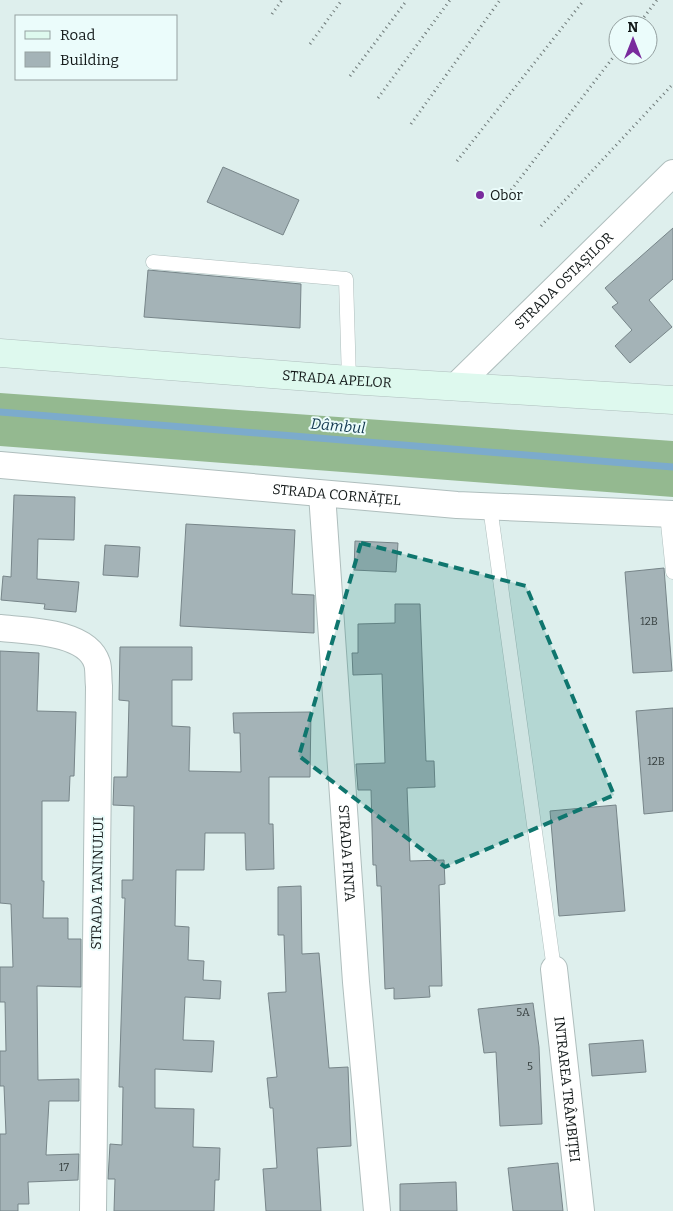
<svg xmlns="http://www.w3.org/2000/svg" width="673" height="1211" font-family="Bitter,serif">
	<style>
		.forest { fill: #94b990 }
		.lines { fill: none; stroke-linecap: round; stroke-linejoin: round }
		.stream { stroke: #7cabcc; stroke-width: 7 }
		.building { fill: #a4b3b7; stroke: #778589 }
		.lane-casing { stroke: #afbebd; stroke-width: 15 }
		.street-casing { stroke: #afbebd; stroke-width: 28 }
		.secondary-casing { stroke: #afbebd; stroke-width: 29 }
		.path { stroke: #6f7a79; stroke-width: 3; stroke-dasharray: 1 4; stroke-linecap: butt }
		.lane { stroke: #fff; stroke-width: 14 }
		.street { stroke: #fff; stroke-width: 26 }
		.secondary { stroke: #def9ee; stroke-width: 28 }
		.marked { fill: #0f766e; fill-opacity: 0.2; stroke: #0f766e; stroke-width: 4; stroke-dasharray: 10 6; stroke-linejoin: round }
		.poi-dot { fill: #792b9d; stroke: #ebfcfb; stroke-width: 2 }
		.labels { text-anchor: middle; stroke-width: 4; stroke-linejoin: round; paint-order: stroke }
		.number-label { font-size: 11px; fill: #374040 }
		.poi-label { font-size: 14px; fill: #131919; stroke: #ebfcfb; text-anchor: start }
		.street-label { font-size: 14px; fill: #131919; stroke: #ebfcfb }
		.water-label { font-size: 15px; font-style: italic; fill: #10364e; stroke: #ebfcfb }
	</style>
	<rect width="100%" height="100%" fill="#deefed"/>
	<path class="forest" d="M0 393 673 441V497L0 446Z"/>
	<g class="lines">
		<path class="stream" d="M0 412 673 467"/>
	</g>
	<path class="building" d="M223 167 299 200 283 235 207 202Z
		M673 228V279L649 300 672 327 630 363 615 346 632 330 612 307 618 303 605 288Z
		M148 270 301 284 300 328 144 317Z
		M14 495 75 497 74 540 38 539 37 579 79 582 76 612 44 609 45 604 1 600 3 576 11 577Z
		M186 524 295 530 292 594 314 595V633L180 626Z
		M355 541 398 543 396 572 354 570Z
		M105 545 140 547 138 577 103 575Z
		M664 568 672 671 633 673 625 572Z
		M395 604H420L426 761H434L435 787 407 788 410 861 444 860 445 884 439 885 442 986H429L430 997 394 999V988L385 989 381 886H377L376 865H373L371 790H358L356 764 385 763 382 674 353 675 352 653H358V624L395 623Z
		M120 647H192V680H172V726L190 727 189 771 241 772 240 733H234L233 713 311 712 310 777H269V824H273L274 869 246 870 245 833H205L204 870H176L175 926 189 927 188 960 204 961 203 980 221 981 220 999 185 997 183 1040 214 1041 212 1072 155 1069V1108L194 1109 193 1147 220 1148 219 1180H215L214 1211H114L115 1179H108L110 1144 122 1145 123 1087H119L125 898H122V880H133L134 806 113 805 114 777H127L129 701 119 700Z
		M0 651 39 653 37 711 76 712 74 776H70L69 801H42V881H44L43 918H68V939H81V987L37 986 38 1080 79 1079V1101H49L46 1155 79 1154 78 1180 28 1182 29 1204H18V1211H0V1134H6L4 1086H0V1051H6L5 1002H0V967H13L11 904 0 903Z
		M673 708V811L644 814 636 711Z
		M616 805 625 911 559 916 550 811Z
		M301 886 302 954 319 953 329 1068 348 1067 351 1146 317 1148 321 1211H266L263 1169 277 1168 273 1108H270L267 1078 277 1077 268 993 286 992 284 935H278V887Z
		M533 1003 539 1047 542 1124 500 1126 496 1052 484 1053 478 1009Z
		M643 1040 646 1072 592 1076 589 1044Z
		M558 1163 563 1211H513L508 1168Z
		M456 1182 457 1211H400V1184Z"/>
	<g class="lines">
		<defs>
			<path id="lane" d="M153 262 346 279 349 380
				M490 507 554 969
				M667 514 673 572"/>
			<g id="street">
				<path id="s1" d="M455 387 673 173"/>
				<path id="s2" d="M0 465 457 505 673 514"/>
				<path id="s3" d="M322 494 356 982 377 1211"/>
				<path d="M0 628C27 631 87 631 97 663 99 669 98 679 99 686L93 1211"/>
				<path id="s4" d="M554 969 581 1211"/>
			</g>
			<g id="secondary">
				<path id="s5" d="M0 353 349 380 673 400"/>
			</g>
		</defs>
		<use href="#lane" class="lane-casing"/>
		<use href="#street" class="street-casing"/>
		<use href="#secondary" class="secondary-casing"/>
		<path class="path" d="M272 14 282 0
			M638 25 657 0
			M310 44 342 0
			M350 76 407 0
			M378 98 450 0
			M411 124 500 0
			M457 161 584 0
			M505 198 618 51
			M541 226 673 84"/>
		<use href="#lane" class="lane"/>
		<use href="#street" class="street"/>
		<use href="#secondary" class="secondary"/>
	</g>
	<path class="marked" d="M361 543 526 586 614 795 445 867 299 756Z"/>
	<circle class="poi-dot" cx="480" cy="195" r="5"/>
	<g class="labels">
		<g class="number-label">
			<text x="649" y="625">12B</text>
			<text x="656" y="765">12B</text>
			<text x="523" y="1016">5A</text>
			<text x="530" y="1070">5</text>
			<text x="64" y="1171">17</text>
		</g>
		<g class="poi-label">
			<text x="490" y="200">Obor</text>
		</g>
		<g class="street-label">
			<text dy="5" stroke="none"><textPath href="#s1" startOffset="152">STRADA OSTAȘILOR</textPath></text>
			<text dy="5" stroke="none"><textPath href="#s5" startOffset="338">STRADA APELOR</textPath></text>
			<text dy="5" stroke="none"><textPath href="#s2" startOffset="338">STRADA CORNĂȚEL</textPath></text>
			<text dy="5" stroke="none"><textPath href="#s3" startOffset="360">STRADA FINTA</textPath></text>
			<text transform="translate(97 883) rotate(-89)" y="5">STRADA TANINULUI</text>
			<text dy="5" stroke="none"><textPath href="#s4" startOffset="121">INTRAREA TRÂMBIȚEI</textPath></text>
		</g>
		<g class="water-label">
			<text transform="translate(338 426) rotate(5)" y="5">Dâmbul</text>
		</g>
	</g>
	<rect x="15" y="15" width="162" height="65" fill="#ebfcfb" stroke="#95a1a1"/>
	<rect x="25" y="31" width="25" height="8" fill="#def9ee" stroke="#95a1a1"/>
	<text x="60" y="40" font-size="15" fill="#131919">Road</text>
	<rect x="25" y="52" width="25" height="15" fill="#a4b3b7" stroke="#95a1a1"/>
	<text x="60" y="65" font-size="15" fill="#131919">Building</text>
	<g transform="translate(633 40)"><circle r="24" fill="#ebfcfb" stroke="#95a1a1"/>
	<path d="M0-4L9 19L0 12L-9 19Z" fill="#792b9d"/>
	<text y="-8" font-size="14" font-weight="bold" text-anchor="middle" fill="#131919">N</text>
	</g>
</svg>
